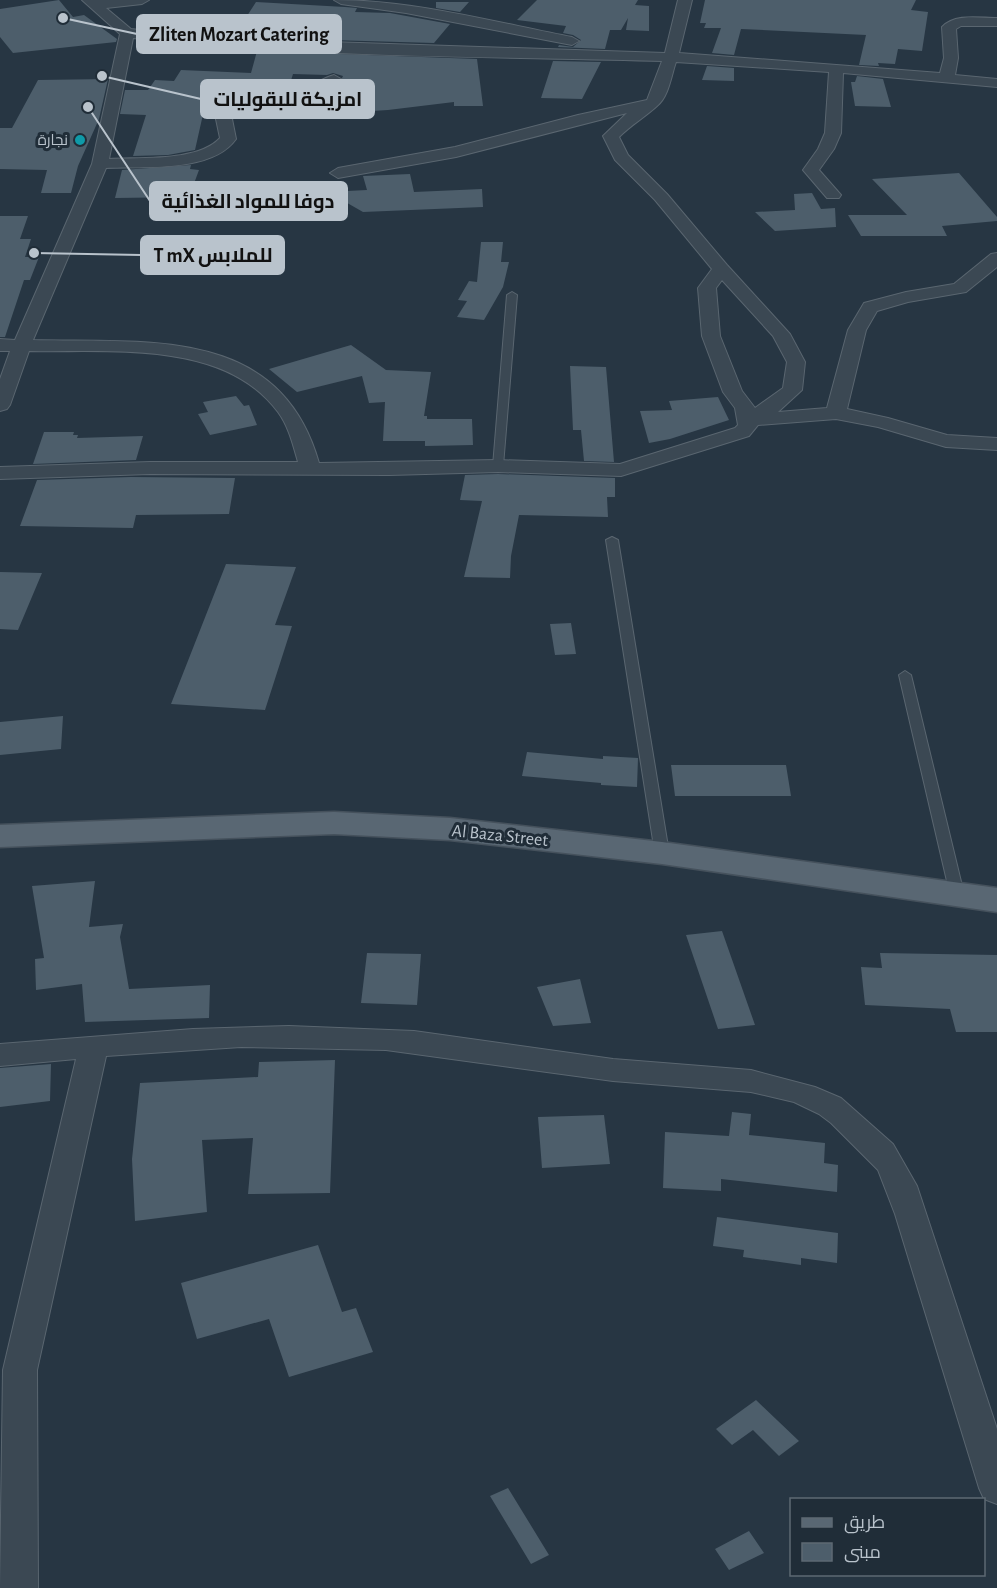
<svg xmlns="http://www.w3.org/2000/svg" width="997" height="1588" font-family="'Alegreya Sans',Cairo,sans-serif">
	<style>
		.building { fill: #4d5e6b }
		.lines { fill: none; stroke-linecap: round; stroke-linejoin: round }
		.lane-casing { stroke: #5a6670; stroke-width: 2 }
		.street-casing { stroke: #5a6670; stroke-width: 2 }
		.primary-casing { stroke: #45515c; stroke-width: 3 }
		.lane { fill: #3b4853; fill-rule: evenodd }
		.street { fill: #3b4853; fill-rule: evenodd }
		.primary { fill: #596773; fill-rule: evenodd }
		.culture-dot { fill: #0f9aa8; stroke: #202d38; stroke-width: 2 }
		.labels { text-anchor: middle; stroke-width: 6; stroke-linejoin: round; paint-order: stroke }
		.far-poi-label { font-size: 15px; fill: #b9c3cc; stroke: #202d38; text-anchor: end }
		.street-label { font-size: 18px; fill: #b9c3cc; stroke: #202d38 }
		.leader { fill: none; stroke: #b9c3cc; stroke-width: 2 }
		.callout-dot { fill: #b9c3cc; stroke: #202d38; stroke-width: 2 }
		.callout { fill: #b9c3cc; stroke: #b9c3cc; stroke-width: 2 }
		.callout-label { font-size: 20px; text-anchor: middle; font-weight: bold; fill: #111 }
	</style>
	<rect width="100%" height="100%" fill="#273643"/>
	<path class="building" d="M59 0 73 17 84 15 117 39 116 42 13 53 0 37V9Z
		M537 0H638L635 5 649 6V31L626 30 628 18 621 30H610L605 49 558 47 559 45 573 47 581 40 573 35 563 33 566 26 517 20Z
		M705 0H916L911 10 928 12 922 51 898 49 895 64 878 63 879 66 859 65 866 35 741 29 734 55 712 53 721 28H704L706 23H700Z
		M256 2 345 7 357 8 355 12 390 13 450 24 434 43 261 38 262 34 236 33Z
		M436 2H469L460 12 436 8Z
		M257 51 477 59 483 106H454V102L388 110 324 114 343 76 333 73 327 75 293 74 288 90 269 93 208 92 195 150 168 155 133 156 146 115 120 114 125 90H148L155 80 174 81 181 70 251 73Z
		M553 61 601 62 582 99 541 98Z
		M707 66 734 68V81L702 80Z
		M857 76 883 79 891 107 855 106 851 82H855Z
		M108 79 99 119 78 166 71 193H41L47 170 0 169V128H12L38 80Z
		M191 165 190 169 199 170 189 197 115 198 122 170Z
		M959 173 997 217V221L942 226 947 236H861L848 215H907L872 179Z
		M410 174 414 192 482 189 483 207 363 212 328 192 367 190 363 176Z
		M812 193 821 209 835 208 836 227 775 231 755 212 795 210 794 194Z
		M0 216H28L20 239H31L25 257H39L30 280H24L5 337H0Z
		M481 242H503L501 262H509L503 287 484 320 457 317 467 301 458 300 469 281 477 282Z
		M351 345 386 370 431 372 424 416H427V419H472L473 445 425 446V441H383L385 402 369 403 362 376 297 392 269 369Z
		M570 366 606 367 614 462 584 461 581 430H573Z
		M236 396 244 406 249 405 257 425 210 435 198 414 208 412 203 402Z
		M718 397 729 420 670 439 649 443 640 411 672 410 669 401Z
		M44 432H74L73 435H78L77 438 143 436 136 460 33 464Z
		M498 474 615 478V497H607L608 517 519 515 511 556 510 578 464 577 482 501 460 500 465 475Z
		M131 477 235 478 229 514 136 515 133 528 20 526 37 480Z
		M226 564 296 567 275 625 292 626 265 710 171 704Z
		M0 572 42 573 18 630 0 629Z
		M571 623 576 654 555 655 550 624Z
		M63 716 61 749 0 755V722Z
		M527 752 603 759V756L638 758 637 787 601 785V783L522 776Z
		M671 765H786L791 796H675Z
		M95 881 89 927 123 924 120 937 129 989 210 985 209 1018 85 1022 82 984 36 990 35 959 44 958 32 886Z
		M722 931 755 1025 718 1029 686 935Z
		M367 953 421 954 417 1005 361 1003Z
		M880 953 997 955V1032H956L950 1009 865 1005 861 967 882 968Z
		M580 979 591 1023 553 1026 537 987Z
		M335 1060 330 1193 248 1194 253 1138 202 1140 207 1212 135 1221 132 1159 140 1083 258 1077 259 1062Z
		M51 1064 50 1101 0 1107V1068Z
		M732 1112 751 1114 749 1135 825 1143 824 1163 838 1165 837 1192 721 1179V1191L663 1188 665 1132 729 1136Z
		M604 1115 610 1164 542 1168 538 1117Z
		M717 1217 838 1233 837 1263 801 1258V1265L743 1257 744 1250 713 1246Z
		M318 1245 342 1312 356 1308 373 1352 289 1377 269 1319 197 1339 181 1283Z
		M756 1400 799 1441 779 1456 753 1430 732 1445 716 1429Z
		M508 1488 549 1555 531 1564 490 1496Z
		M749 1531 764 1553 729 1570 715 1549Z"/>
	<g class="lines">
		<defs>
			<path id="lane" d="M512 292 517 295 503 466 498 469 493 466 507 295Z
				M612 537 618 540 669 853 662 858 655 853 606 540Z
				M905 671 911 675 964 894 957 899 950 894 899 675Z"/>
			<path id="street" d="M82 0H149L142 4 106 8 131 29 206 38 665 53 678 0H692L679 53 940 73 944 58 942 27C955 13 979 18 997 18V26H961L956 29 958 58 955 75 997 79V87L843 73 841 133 834 149 819 170 841 195 839 198H827L803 170 818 149 825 133 829 72 676 62C671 76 669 96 657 106 645 117 631 125 619 137L628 155 667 194 727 265 790 334 805 362 802 390 778 412 827 408 848 330 864 303 906 292 954 284 991 254 997 253V267L966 292 908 302 877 311 866 330 847 409 888 418 947 435 997 438V450L946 447 878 427 836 419 758 425 749 436 621 476 498 472 389 475 150 474 0 479V467L150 462H298C293 445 289 427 278 412 224 339 109 353 29 351L10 405 7 409 0 411V379L10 351H0V339L15 340 92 164 120 34ZM133 38C308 58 486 56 662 61L647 100 578 115 455 147 338 168 330 173 338 178 456 157 627 113 603 136 615 160 655 200 712 269 698 288 702 336 723 392 735 408 738 425 735 428 620 464 498 460 319 463C280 325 147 343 33 340L106 168C144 166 212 173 236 139L232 119C257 90 315 112 341 79L334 75C322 78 312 87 299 90 270 98 236 91 216 119L220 138C198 162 140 157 109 159ZM722 280 773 336 787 362 783 388 755 408 742 391 720 336 716 288Z
				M334 0C414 0 494 22 572 37L579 41 572 45 406 13 341 4Z
				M289 1026 414 1031 613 1059 751 1070 815 1087 841 1098 893 1144 917 1186 997 1429V1504L984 1499 979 1488 895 1214 878 1170 831 1123 819 1114 794 1102 751 1092 613 1081 386 1050 241 1047 106 1056 37 1370 38 1588H0L3 1370 76 1059 0 1066V1044L193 1029Z"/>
			<path id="primary" d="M334 812 450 818 662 842 997 888V912L662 864 450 840 334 834 0 847V825Z"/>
		</defs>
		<use href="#lane" class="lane-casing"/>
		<use href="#street" class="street-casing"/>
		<use href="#primary" class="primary-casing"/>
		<use href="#lane" class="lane"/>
		<use href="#street" class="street"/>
		<use href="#primary" class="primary"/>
	</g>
	<circle class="culture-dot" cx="80" cy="140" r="6"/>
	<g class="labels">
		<g class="far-poi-label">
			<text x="68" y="145">نجارة</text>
		</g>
		<g class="street-label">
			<text transform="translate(500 835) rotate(6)" y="6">Al Baza Street</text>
		</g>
	</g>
	<path class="leader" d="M63 18L137 34M102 76L201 99M88 107L150 201M34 253L141 255"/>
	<g class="callout-dot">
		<circle cx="63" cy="18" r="6"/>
		<circle cx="102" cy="76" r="6"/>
		<circle cx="88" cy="107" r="6"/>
		<circle cx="34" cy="253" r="6"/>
	</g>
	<g class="callout">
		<rect x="137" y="15" width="204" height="38" rx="6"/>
		<rect x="201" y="80" width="173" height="38" rx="6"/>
		<rect x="150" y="182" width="197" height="38" rx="6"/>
		<rect x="141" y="236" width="143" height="38" rx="6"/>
	</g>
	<g class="callout-label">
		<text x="239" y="41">Zliten Mozart Catering</text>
		<text x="288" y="106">امزيكة للبقوليات</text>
		<text x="248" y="208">دوفا للمواد الغذائية</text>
		<text x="213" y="262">T mX للملابس</text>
	</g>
	<rect x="790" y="1498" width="195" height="78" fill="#202d38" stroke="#5d6973" stroke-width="1.5"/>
	<rect x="802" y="1518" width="30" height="9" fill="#596773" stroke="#5d6973" stroke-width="1.5"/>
	<text x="844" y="1528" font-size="18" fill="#b9c3cc">طريق</text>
	<rect x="802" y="1543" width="30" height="18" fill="#4d5e6b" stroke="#5d6973" stroke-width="1.5"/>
	<text x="844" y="1558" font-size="18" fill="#b9c3cc">مبنى</text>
</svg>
